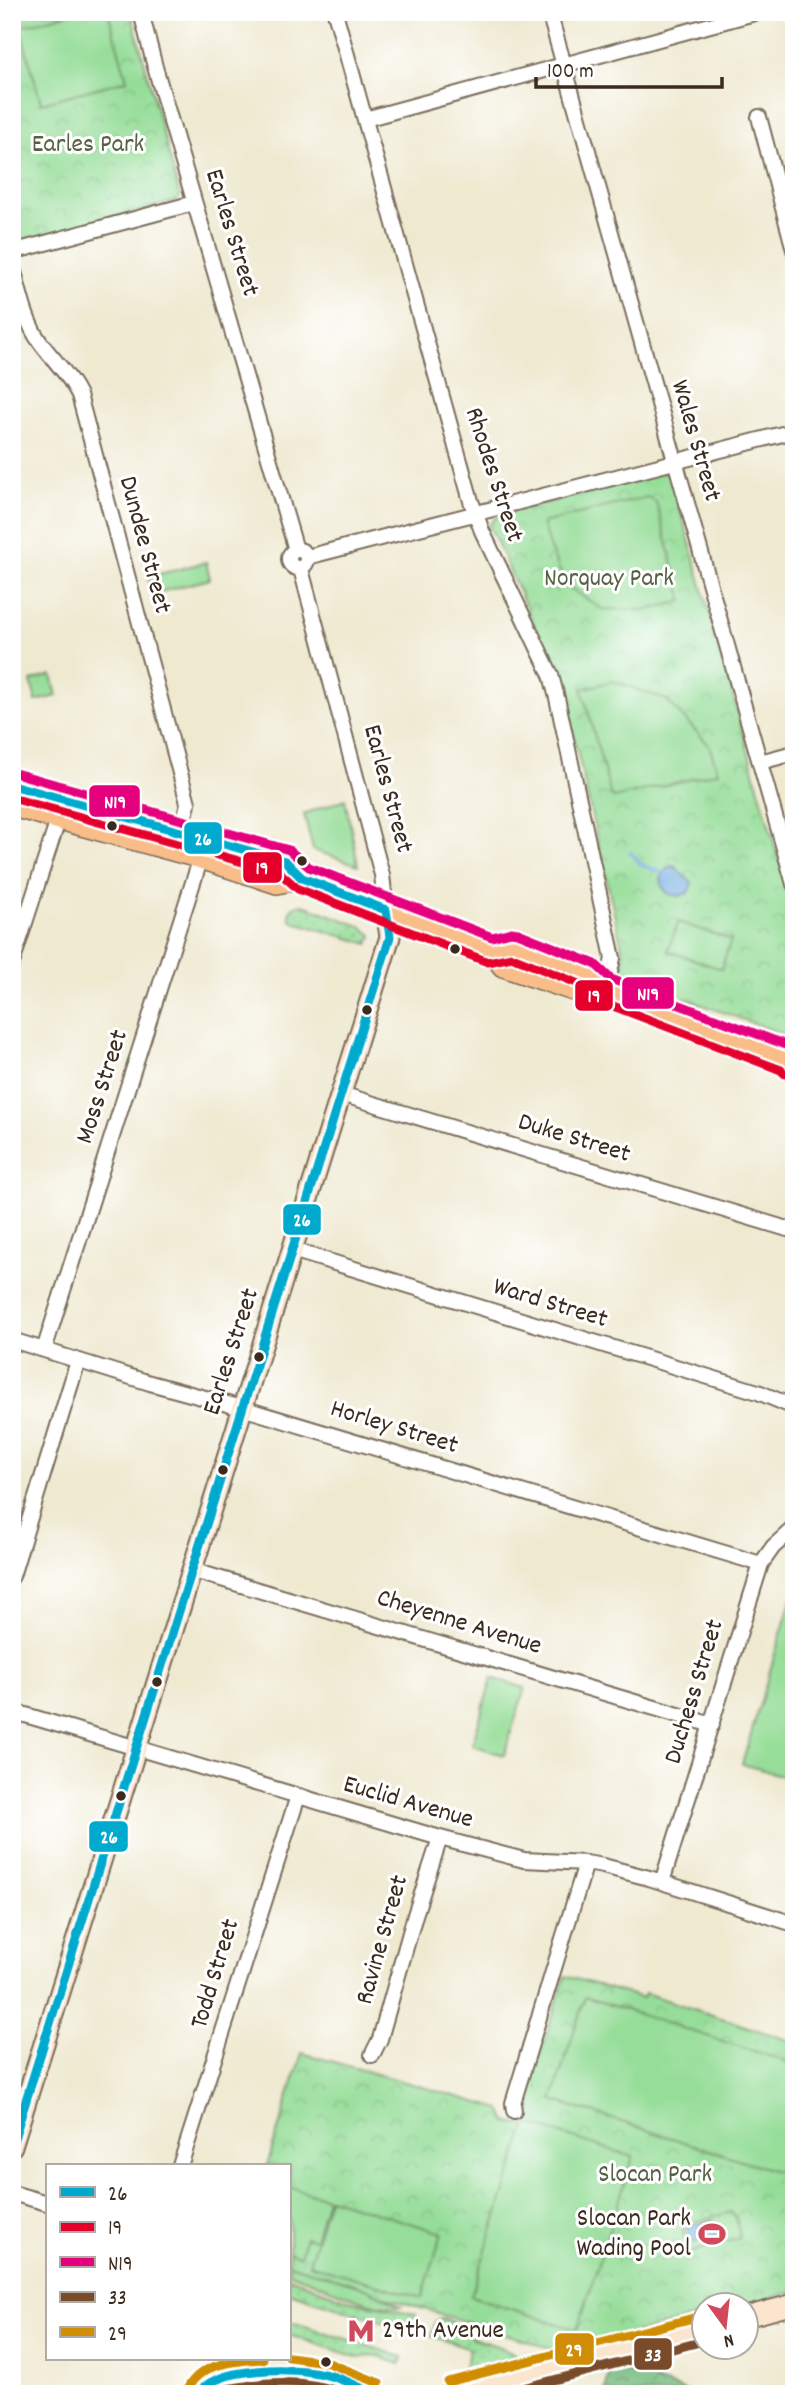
<svg xmlns="http://www.w3.org/2000/svg" width="806" height="2406" viewBox="0 0 806 2406" font-family="Dekko,sans-serif">
  <style>
    .grass { fill: url(#grass-dots); stroke: #68845b; stroke-width: 2 }
    .forest { fill: url(#forest-crowns); stroke: #5a734f; stroke-width: 2 }
    .park { fill: url(#park-crowns); stroke: #68845b; stroke-width: 2 }
    .garden { fill: #95dd98; stroke: #68845b; stroke-width: 2 }
    .water { fill: #70aae0; stroke: #566a7f; stroke-width: 2 }
    .lines { fill: none; stroke-linecap: round; stroke-linejoin: round }
    .stream { stroke: #70aae0; stroke-width: 3.5 }
    .street-casing { stroke: #7a6d5c; stroke-width: 18 }
    .secondary-casing { stroke: #7a6d5c; stroke-width: 23 }
    .primary-casing { stroke: #7a6d5c; stroke-width: 24 }
    .street { stroke: #fff; stroke-width: 14 }
    .secondary { stroke: #fce5cf; stroke-width: 19 }
    .primary { stroke: #f8bd88; stroke-width: 21 }
    .bus-1-casing { stroke: #fff; stroke-width: 14 }
    .bus-2-casing { stroke: #fff; stroke-width: 14 }
    .bus-3-casing { stroke: #fff; stroke-width: 14 }
    .bus-4-casing { stroke: #fff; stroke-width: 14 }
    .bus-5-casing { stroke: #fff; stroke-width: 14 }
    .bus-1 { stroke: #00a9ce; stroke-width: 9 }
    .bus-2 { stroke: #e4002b; stroke-width: 9 }
    .bus-3 { stroke: #e5007d; stroke-width: 9 }
    .bus-4 { stroke: #7a4b2a; stroke-width: 9 }
    .bus-5 { stroke: #d18d06; stroke-width: 9 }
    .bus-dot { fill: #3b2a1e; stroke: #fff; stroke-width: 2.5 }
    .labels { text-anchor: middle; dominant-baseline: central; stroke-width: 6; stroke-linejoin: round; paint-order: stroke }
    .park-label { font-size: 26px; fill: #566043; stroke: #fff }
    .street-label { font-size: 26px; fill: #3b2a1e; stroke: #fff }
    .poi-label { font-size: 26px; fill: #3b2a1e; stroke: #fff; text-anchor: end }
    .line-badge { stroke: #fff; stroke-width: 2.5 }
    .badge-label { font-size: 19px; text-anchor: middle; font-weight: bold; fill: #fff }
  </style>
  <defs>
    <pattern id="grass-dots" width="8" height="8" patternUnits="userSpaceOnUse" patternTransform="scale(1.75)"><rect width="8" height="8" fill="#95dd98"/><path d="M2 2h.1M6 6h.1" fill="none" stroke="#81be83" stroke-width="1.8" stroke-linecap="round"/></pattern>
    <pattern id="forest-crowns" width="20" height="18" patternUnits="userSpaceOnUse" patternTransform="scale(1.75)"><rect width="20" height="18" fill="#78bc80"/><path d="M2 6a3 3 0 1 1 6 0M12 15a3 3 0 1 1 6 0" fill="none" stroke="#649968"/></pattern>
    <pattern id="park-crowns" width="20" height="18" patternUnits="userSpaceOnUse" patternTransform="scale(1.75)"><rect width="20" height="18" fill="#95dd98"/><path d="M2 6a3 3 0 1 1 6 0M12 15a3 3 0 1 1 6 0" fill="none" stroke="#81be83"/></pattern>
  </defs>
  <rect width="100%" height="100%" fill="#fff"/>
  <filter id="ink" filterUnits="userSpaceOnUse"><feTurbulence type="fractalNoise" baseFrequency=".0143" numOctaves="2"/><feDisplacementMap in="SourceGraphic" scale="14" xChannelSelector="R" yChannelSelector="G"/><feConvolveMatrix kernelMatrix="1 2 1 2 8 2 1 2 1" color-interpolation-filters="sRGB"/></filter>
  <filter id="wash" filterUnits="userSpaceOnUse"><feTurbulence type="fractalNoise" baseFrequency=".00686" numOctaves="4" result="noise"/><feDisplacementMap in="SourceGraphic" scale="28" xChannelSelector="R" yChannelSelector="G"/><feGaussianBlur stdDeviation="1.57" result="paint"/><feColorMatrix in="noise" values="0 0 0 0 0 0 0 0 0 0 0 0 0 0 0 0 0 1.4 0 .05"/><feComposite in="paint" operator="in"/></filter>
  <g filter="url(#wash)">
    <rect width="100%" height="100%" fill="#efe9d0"/>
    <path class="grass" d="M301 904 360 926 372 935 369 944 294 922 290 918V911L293 907Z
      M289 2277 347 2300 416 2314 412 2327 405 2325 404 2329 289 2292Z
      M442 2318C456 2321 460 2330 471 2337 487 2345 506 2345 519 2358L463 2373 470 2349 431 2336 436 2321Z
      M289 2321 403 2357 400 2364 374 2355 359 2358 289 2335Z
      M306 2377 355 2394H341L321 2384 275 2393 274 2379Z
      M268 2381 270 2394H217L227 2389Z"/>
    <path class="forest" d="M624 2370 694 2394H618L605 2390 610 2371Z"/>
    <path class="park" d="M12 12H131L180 197 175 201 12 247Z
      M664 472C673 475 679 487 677 497L794 914V1038L634 980C618 973 623 967 623 952L563 689 489 525 497 516Z
      M52 675 57 696 36 701 31 681Z
      M565 1976 643 1998 645 1993 794 2042V2292L745 2304H704V2315L563 2352 289 2267V2166H267L302 2053 501 2109 507 2122 521 2125 531 2114 529 2089Z"/>
    <path class="garden" d="M73 12H108L127 80 41 103 20 27Z
      M647 497 656 502 683 601 646 610 602 609 567 586 550 549 542 523Z
      M206 562 210 579 152 594 148 577Z
      M613 681 667 700 709 745 718 772 614 798 611 796 582 689Z
      M345 799 358 865 313 850 304 814Z
      M678 922 731 940 721 969 668 951Z
      M793 1594H794V1779L742 1764Z
      M492 1678 525 1688 504 1755 472 1745Z
      M585 1997 794 2064V2125L779 2172 552 2100Z
      M527 2123 633 2157 577 2330 471 2296Z
      M289 2187 327 2198 315 2240 305 2237 300 2256 289 2252Z
      M329 2198 442 2233 422 2298 309 2264Z
      M731 2212 736 2217 740 2238 689 2253 683 2232 685 2224Z
      M289 2264 364 2287 401 2306C370 2310 319 2282 289 2273Z"/>
    <path class="water" d="M674 866 692 883 688 893 679 896 668 894 662 886 661 876 668 867Z
      M712 2220 714 2222 717 2236 693 2243 690 2242 687 2228Z"/>
    <g class="lines">
      <path class="stream" d="M630 852 642 865 660 872"/>
    </g>
  </g>
  <g filter="url(#ink)">
    <g class="lines">
      <g class="street-casing">
        <path id="street" d="M141 12 155 67 296 550
          M335 12 471 501 482 531 551 675 557 698 613 958 606 991
          M549 12 794 884
          M759 117 794 250
          M365 119 758 12
          M12 252 194 203
          M12 265C20 291 24 320 40 342 53 360 69 374 79 395L188 803 180 841
          M289 559a9 9 0 1 1 18 0a9 9 0 1 1-18 0Z
          M307 557 794 431
          M301 569 382 875 386 910
          M760 762 794 753
          M12 963 61 811
          M341 1094 794 1231
          M292 1250 758 1392 794 1407
          M12 1340 150 1383 242 1408 761 1564
          M44 1350 203 851
          M191 1570 712 1725
          M12 1576 78 1361
          M12 1711 440 1838 524 1860 586 1863 603 1866 649 1878 794 1924
          M662 1882 761 1564 773 1547 794 1528
          M372 2055 380 2039 415 1915 440 1838
          M514 2111 513 2103 586 1863
          M180 2166 298 1796
          M12 2193 47 2203"/>
      </g>
      <g class="secondary-casing">
        <path id="secondary" d="M12 2146 388 943 390 937 386 910
          M746 2317 794 2304
          M451 2394 704 2328"/>
      </g>
      <g class="primary-casing">
        <path id="primary" d="M12 785 285 861 302 878 491 950 513 944 589 975 604 990 788 1059 794 1065
          M12 806 201 858 277 883 302 878
          M491 950 503 966 582 993 604 990"/>
      </g>
      <use href="#street" class="street"/>
      <use href="#secondary" class="secondary"/>
      <use href="#primary" class="primary"/>
      <g class="bus-1-casing">
        <path id="bus-1" d="M12 785 285 861 302 878 386 910
          M12 2145 390 937 386 910
          M199 2394C213 2366 296 2367 323 2374 341 2378 357 2386 373 2394"/>
      </g>
      <g class="bus-2-casing">
        <path id="bus-2" d="M12 798 279 872 298 889 488 962 512 957 582 985 600 1001 781 1070 785 1074"/>
      </g>
      <g class="bus-3-casing">
        <path id="bus-3" d="M15 773 289 850 309 867 492 937 511 932 518 933 595 964 611 979 794 1048"/>
      </g>
      <g class="bus-4-casing">
        <path id="bus-4" d="M214 2394C223 2388 235 2388 246 2386 280 2380 312 2381 344 2394
          M500 2394 704 2341"/>
      </g>
      <g class="bus-5-casing">
        <path id="bus-5" d="M289 2357 326 2362 379 2383
          M448 2382 701 2316
          M188 2388C201 2362 237 2361 263 2359"/>
      </g>
      <use href="#bus-1" class="bus-1"/>
      <use href="#bus-2" class="bus-2"/>
      <use href="#bus-3" class="bus-3"/>
      <use href="#bus-4" class="bus-4"/>
      <use href="#bus-5" class="bus-5"/>
    </g>
  </g>
  <defs>
    <g id="stadium-bare" transform="scale(2.1)"><path d="M0-5a6.5 5 0 1 0 0 10a6.5 5 0 1 0 0-10ZM-3.5-1.8h7v3.6h-7Z" fill="#d1495b" stroke="#fff" stroke-width="2.5" paint-order="stroke"/></g>
    <g id="metro-bare" transform="scale(2.1)"><path d="M-5.5 5V-5H-3L0 0L3-5H5.5V5H3V-.5L0 4L-3-.5V5Z" fill="#d1495b" stroke="#fff" stroke-width="2.5" paint-order="stroke"/></g>
  </defs>
  <g fill-rule="evenodd">
    <use href="#stadium-bare" x="712" y="2234"/>
    <use href="#metro-bare" x="361" y="2331"/>
  </g>
  <g class="bus-dot">
    <circle cx="112" cy="826" r="6"/>
    <circle cx="302" cy="861" r="6"/>
    <circle cx="455" cy="949" r="6"/>
    <circle cx="367" cy="1010" r="6"/>
    <circle cx="259" cy="1357" r="6"/>
    <circle cx="223" cy="1470" r="6"/>
    <circle cx="157" cy="1682" r="6"/>
    <circle cx="121" cy="1796" r="6"/>
    <circle cx="326" cy="2362" r="6"/>
  </g>
  <g class="labels">
    <g class="park-label">
      <text x="88" y="145">Earles Park</text>
      <text x="609" y="579">Norquay Park</text>
      <text x="655" y="2175">Slocan Park</text>
    </g>
    <g class="street-label">
      <text transform="translate(231 233) rotate(73)">Earles Street</text>
      <text transform="translate(695 441) rotate(74)">Wales Street</text>
      <text transform="translate(493 475) rotate(72)">Rhodes Street</text>
      <text transform="translate(144 545) rotate(75)">Dundee Street</text>
      <text transform="translate(387 789) rotate(75)">Earles Street</text>
      <text transform="translate(103 1087) rotate(-72)">Moss Street</text>
      <text transform="translate(574 1139) rotate(17)">Duke Street</text>
      <text transform="translate(550 1304) rotate(17)">Ward Street</text>
      <text transform="translate(232 1352) rotate(-72)">Earles Street</text>
      <text transform="translate(394 1428) rotate(17)">Horley Street</text>
      <text transform="translate(459 1623) rotate(17)">Cheyenne Avenue</text>
      <text transform="translate(695 1692) rotate(-73)">Duchess Street</text>
      <text transform="translate(408 1803) rotate(16)">Euclid Avenue</text>
      <text transform="translate(383 1940) rotate(-74)">Ravine Street</text>
      <text transform="translate(216 1974) rotate(-73)">Todd Street</text>
    </g>
    <g class="poi-label">
      <text x="691" y="2219">Slocan Park<tspan x="691" dy="30">Wading Pool</tspan></text>
      <text x="382" y="2331" text-anchor="start">29th Avenue</text>
    </g>
  </g>
  <g class="line-badge">
    <rect x="88" y="784" width="53" height="34" rx="7" fill="#e5007d"/>
    <rect x="183" y="821" width="40" height="34" rx="7" fill="#00a9ce"/>
    <rect x="242" y="851" width="41" height="33" rx="7" fill="#e4002b"/>
    <rect x="621" y="976" width="54" height="34" rx="7" fill="#e5007d"/>
    <rect x="574" y="979" width="40" height="33" rx="7" fill="#e4002b"/>
    <rect x="282" y="1203" width="40" height="33" rx="7" fill="#00a9ce"/>
    <rect x="88" y="1820" width="41" height="33" rx="7" fill="#00a9ce"/>
    <rect x="554" y="2332" width="41" height="34" rx="7" fill="#d18d06"/>
    <rect x="633" y="2337" width="40" height="34" rx="7" fill="#7a4b2a"/>
  </g>
  <g class="badge-label">
    <text x="115" y="808">N19</text>
    <text x="203" y="845">26</text>
    <text x="262" y="874">19</text>
    <text x="648" y="1000">N19</text>
    <text x="594" y="1002">19</text>
    <text x="302" y="1226">26</text>
    <text x="109" y="1843">26</text>
    <text x="574" y="2356">29</text>
    <text x="653" y="2361">33</text>
  </g>
  <rect width="806" height="2406" fill="none" stroke="#fff" stroke-width="42"/>
  <rect x="46" y="2164" width="245" height="196" fill="#ffffff" stroke="#b1aaa5" stroke-width="2"/>
  <rect x="60" y="2187" width="35" height="10" fill="#00a9ce" stroke="#b1aaa5" stroke-width="2"/>
  <text x="108" y="2200" font-size="21" fill="#3b2a1e">26</text>
  <rect x="60" y="2222" width="35" height="10" fill="#e4002b" stroke="#b1aaa5" stroke-width="2"/>
  <text x="108" y="2234" font-size="21" fill="#3b2a1e">19</text>
  <rect x="60" y="2257" width="35" height="10" fill="#e5007d" stroke="#b1aaa5" stroke-width="2"/>
  <text x="108" y="2270" font-size="21" fill="#3b2a1e">N19</text>
  <rect x="60" y="2292" width="35" height="10" fill="#7a4b2a" stroke="#b1aaa5" stroke-width="2"/>
  <text x="108" y="2304" font-size="21" fill="#3b2a1e">33</text>
  <rect x="60" y="2327" width="35" height="10" fill="#d18d06" stroke="#b1aaa5" stroke-width="2"/>
  <text x="108" y="2340" font-size="21" fill="#3b2a1e">29</text>
  <g transform="translate(725 2326) rotate(165)"><circle r="33" fill="#ffffff" stroke="#b1aaa5" stroke-width="2"/>
  <path d="M0-5L12 26L0 18L-12 26Z" fill="#d1495b"/>
  <text y="-10" font-size="19" font-weight="bold" text-anchor="middle" fill="#3b2a1e">N</text>
  </g>
  <path d="M536 77v10h186v-10" fill="none" stroke="#3b2a1e" stroke-width="3.5"/>
  <text x="547" y="77" font-size="21" fill="#3b2a1e" stroke="#ffffff" stroke-width="5" paint-order="stroke">100 m</text>
</svg>
